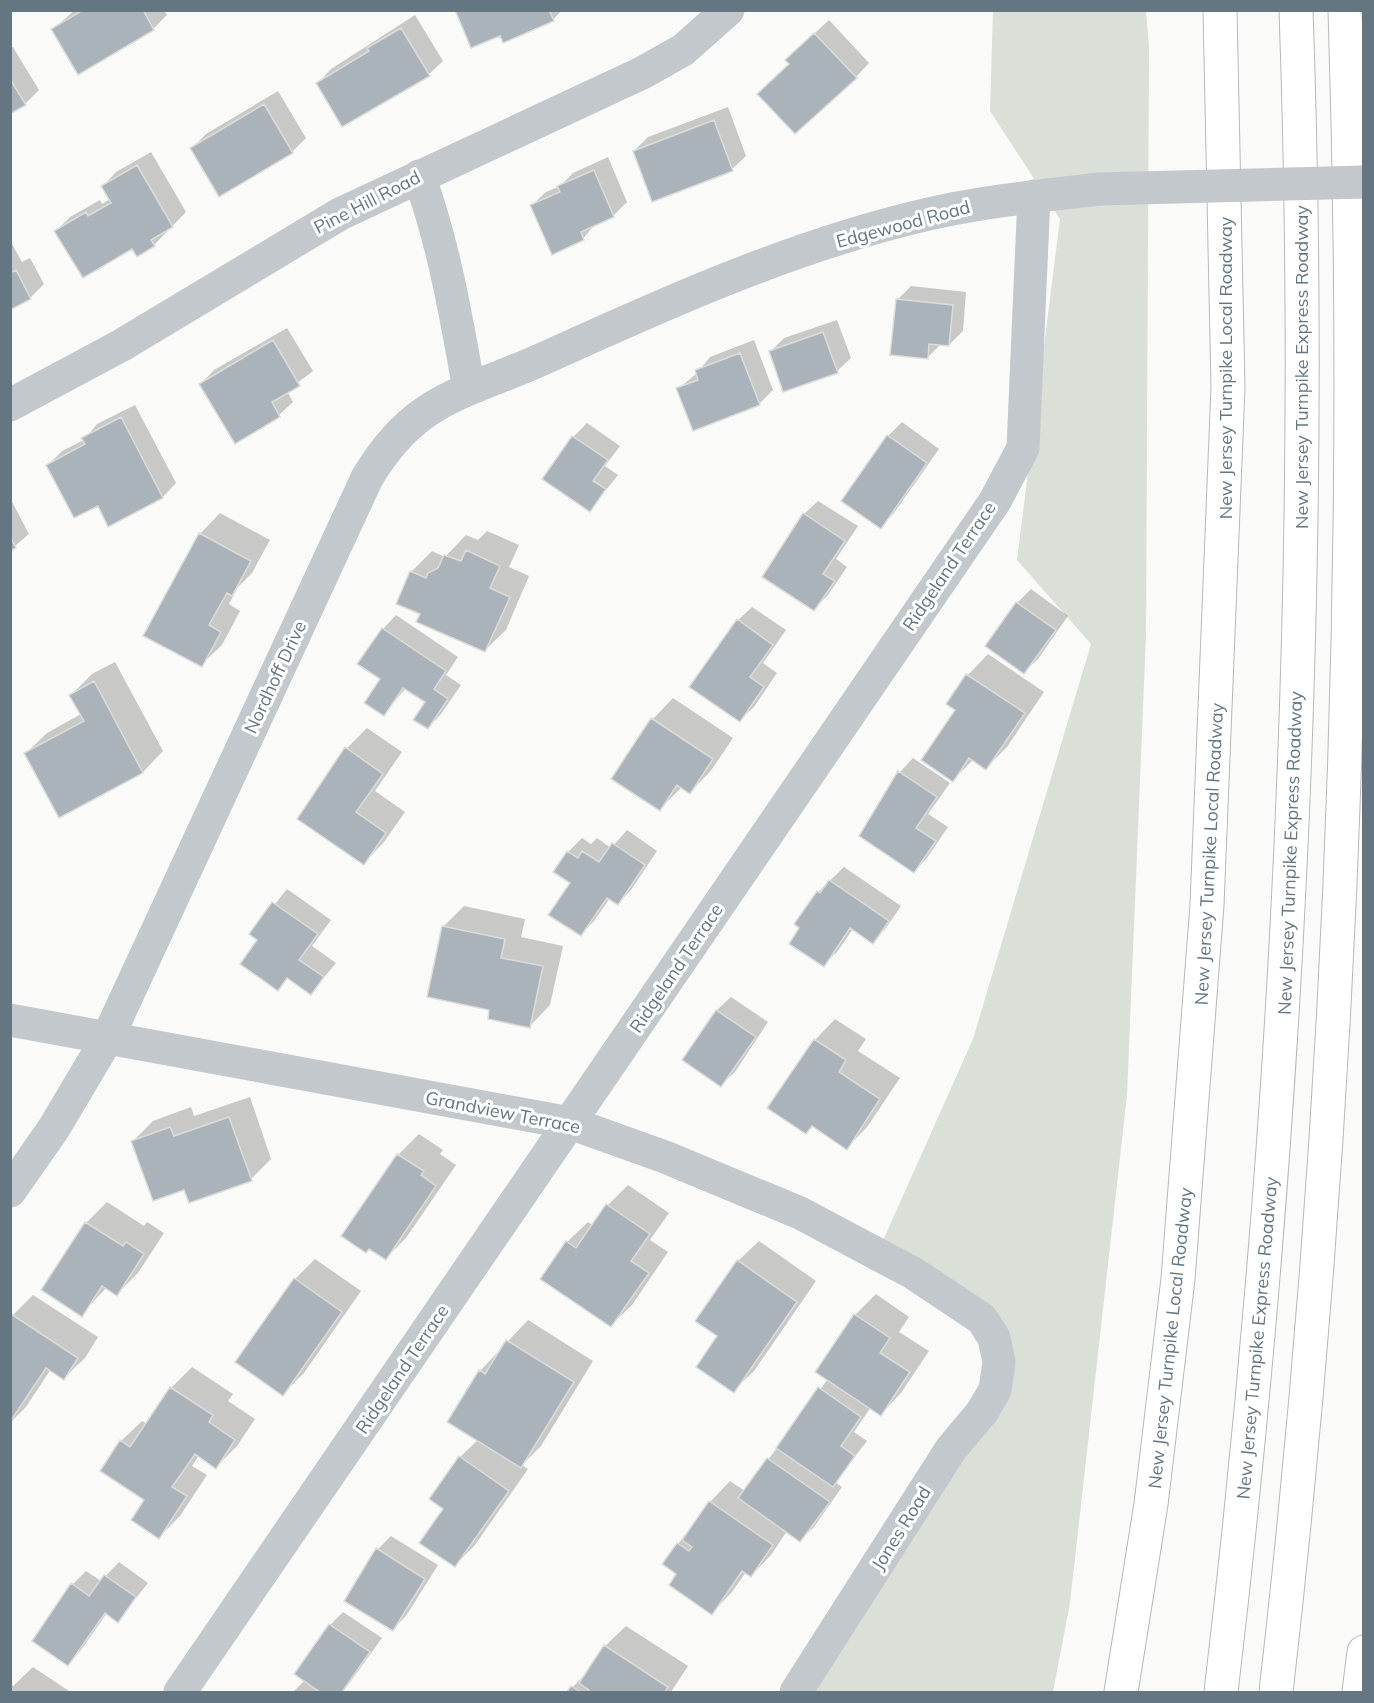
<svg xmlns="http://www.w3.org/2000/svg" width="1374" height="1703" viewBox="0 0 1374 1703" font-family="Mulish,sans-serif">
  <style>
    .green { fill: #dadfd7 }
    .shadow { fill: #0003 }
    .building { fill: #aab3b9; stroke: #dcdcda; stroke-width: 1.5 }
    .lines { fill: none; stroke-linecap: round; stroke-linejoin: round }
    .highway-casing { stroke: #b4b9bd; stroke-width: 35 }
    .minor { stroke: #c3c8cc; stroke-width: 33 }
    .highway { stroke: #fff; stroke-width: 33 }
    .minor-bridge { stroke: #c3c8cc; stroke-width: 33 }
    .labels { text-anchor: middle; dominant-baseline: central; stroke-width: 6; stroke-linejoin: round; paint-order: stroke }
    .street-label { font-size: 18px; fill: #657683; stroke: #fff }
  </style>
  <rect width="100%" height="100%" fill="#fafaf8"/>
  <path class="green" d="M993 11H1146L1149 47 1146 635 1127 1095 1070 1603 1053 1692H796L982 1412 994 1338 877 1254 973 1039 1091 644 1017 560 1060 219 990 111Z"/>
  <path class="shadow" d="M75 10H164L167 15 153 29 78 72 53 29Z
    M457 10H562L553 20 501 34Z
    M415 15 443 61 429 74 318 83 331 69Z
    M829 20 869 63 856 77 791 64 801 46Z
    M13 47 39 90 25 104 10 112V48Z
    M278 91 306 138 292 152 192 148 206 134Z
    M728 107 746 156 732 169 653 200 634 151 648 137Z
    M151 152 186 212 154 245 133 247 56 231 70 217 100 200 102 204 110 199 103 186 116 172Z
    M608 157 627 202 613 216 596 223 583 239 532 205 546 192 560 186 573 173Z
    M12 244 22 262 30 258 44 284 31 297 10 308Z
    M911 286 966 292 963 331 949 345 941 344 928 357 897 300Z
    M837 320 851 358 837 371 771 351 784 338Z
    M287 328 313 371 287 391 293 402 279 415 235 442 201 384 214 370Z
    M754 340 773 390 759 404 678 389 697 373 710 357Z
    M135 405 176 483 163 497 109 525 98 504 48 465 62 451 84 440 97 424Z
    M902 422 939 449 894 513 880 527 888 436Z
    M587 423 620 446 605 466 618 475 590 510 544 479 573 437Z
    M10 498 29 534 10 550Z
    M818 501 858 526 836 559 847 567 828 595 814 609 804 514Z
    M220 513 270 540 252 573 238 587 229 604 240 611 222 645 201 665 200 534Z
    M487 531 519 545 509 567 529 576 506 630 485 650 422 613 398 603 412 571 432 551 445 557 466 535 478 540Z
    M1031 589 1068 616 1038 659 1024 672 1017 603Z
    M752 607 786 630 763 663 777 673 754 707 740 720 738 620Z
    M396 615 458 657 446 675 461 685 441 714 428 728 427 702 406 688 384 714 383 629Z
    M988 654 1044 692 1007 747 986 768 974 759 953 780 957 710 948 704 968 675Z
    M115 662 163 751 143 772 60 816 26 753 47 733 81 714 71 695 92 674Z
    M673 698 733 738 710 772 690 792 682 787 660 809 613 778 653 719Z
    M367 728 402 752 375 791 405 812 384 842 364 863 347 748Z
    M913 758 950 783 928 814 948 827 927 858 914 871 861 835 900 772Z
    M627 830 657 851 631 890 618 903 610 898 594 921 581 934 568 852 582 838 591 844 597 838 611 848Z
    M844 867 901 906 886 928 873 942 853 929 837 952 823 965 802 927 818 892Z
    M287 889 331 920 312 946 336 963 311 993 289 977 278 989 259 940 251 934Z
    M464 906 525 919 521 937 563 946 550 1005 530 1026 491 1009 443 927Z
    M731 997 768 1022 735 1072 721 1085 684 1060 717 1010Z
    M835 1019 866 1039 858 1051 900 1078 867 1127 847 1148 813 1125 806 1132 769 1107 815 1040Z
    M250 1097 271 1159 251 1179 185 1188 133 1141 153 1121 191 1107 194 1116Z
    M419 1134 443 1150 440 1154 456 1165 406 1238 386 1258 343 1235 398 1155Z
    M628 1185 669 1213 650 1240 668 1252 632 1305 611 1325 567 1242 588 1222 594 1226 608 1205Z
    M107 1202 144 1226 147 1222 164 1233 138 1273 117 1294 107 1287 81 1315 86 1223Z
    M759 1241 816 1281 754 1371 733 1391 719 1336 738 1261Z
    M315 1259 361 1291 304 1373 283 1394 295 1279Z
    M876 1294 909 1317 899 1332 929 1351 901 1393 881 1414 871 1407 854 1432 867 1441 835 1482 842 1487 814 1527 800 1540 787 1531 771 1555 751 1576 746 1572 732 1592 712 1613 678 1574V1544L710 1502 730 1481 745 1491 828 1379 817 1372 855 1315Z
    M33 1295 98 1337 85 1358 64 1378 51 1369 26 1407 10 1423V1318Z
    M528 1320 593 1361 541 1446 522 1465 528 1469 475 1545 455 1565 445 1509 460 1457 478 1440 480 1371Z
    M192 1367 233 1394 228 1401 255 1419 237 1446 216 1467 199 1455 192 1466 207 1475 180 1516 159 1537 121 1441 142 1421 147 1424 171 1388Z
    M391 1536 438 1565 406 1616 393 1629 378 1549Z
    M119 1562 148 1583 118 1621 107 1613 81 1650 68 1664 73 1584 86 1571 101 1581Z
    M343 1612 382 1638 343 1692H293L305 1680 330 1625Z
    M626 1626 688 1666 671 1692H568L589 1670 605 1646Z
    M33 1667 69 1691 68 1692H10V1685L13 1686Z"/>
  <path class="building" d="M83 10H143L154 30 78 75 51 29Z
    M455 10H549L554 21 503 43 500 36 471 48Z
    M401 28 430 76 342 127 316 83 369 51 367 48Z
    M814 33 857 78 795 134 757 94 789 64 785 60Z
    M10 79 26 105 10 114Z
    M264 104 293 153 219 197 190 148Z
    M714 120 733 171 652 202 633 151Z
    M137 165 173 227 151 240 155 246 137 257 132 249 83 278 54 231 86 212 88 216 111 203 101 186Z
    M594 170 614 217 581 232 584 240 552 255 530 205 560 192 557 186Z
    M16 270 31 299 10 310V273Z
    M896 299 953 305 949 346 929 344 928 359 890 355Z
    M823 332 838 373 783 392 769 351Z
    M273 340 300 386 272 402 280 417 235 444 199 384Z
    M740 353 760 405 693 431 676 388 698 380 695 370Z
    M121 417 163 498 108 527 98 506 74 518 46 465 85 444 81 438Z
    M887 435 927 463 881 529 841 501Z
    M572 436 608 460 593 481 606 489 590 512 542 479Z
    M803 513 845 541 823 574 835 581 814 611 762 577Z
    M199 533 251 561 232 596 227 593 209 625 221 632 202 667 143 636Z
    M10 537 16 548 10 551Z
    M466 550 500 566 490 588 510 597 485 652 416 622 420 614 396 604 410 571 426 578 428 573 438 568 444 555 461 561Z
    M1016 602 1056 630 1024 674 985 646Z
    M737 619 773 645 750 677 764 687 740 722 689 687Z
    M382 628 446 671 434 689 448 699 428 729 413 720 425 702 403 688 384 716 364 703 380 679 357 664Z
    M966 674 1025 713 986 770 969 758 953 782 921 760 955 710 946 704Z
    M94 681 143 773 59 818 24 753 84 721 69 695Z
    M651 718 713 759 690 794 677 785 660 811 611 779Z
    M345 747 383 774 356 812 386 833 364 865 297 819Z
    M898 771 937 797 916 828 936 841 914 873 859 836Z
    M612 843 645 865 618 905 607 898 581 936 548 915 570 883 553 872 567 851 578 858 582 851 599 862Z
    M829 880 889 921 873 944 850 928 824 967 789 944 799 928 794 924 817 891 820 893Z
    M272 902 318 934 299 960 324 977 311 995 287 978 278 991 240 964 257 940 249 934Z
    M442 926 505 939 501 958 543 966 530 1028 488 1019 489 1010 427 997Z
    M716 1010 756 1037 721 1087 682 1060Z
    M814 1039 846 1060 839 1072 880 1099 847 1150 812 1126 806 1134 767 1108Z
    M229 1117 252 1181 189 1203 184 1190 153 1201 131 1141 170 1127 174 1136Z
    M397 1154 424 1171 421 1175 436 1186 386 1260 369 1249 366 1253 341 1236Z
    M606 1204 650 1234 631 1261 649 1273 611 1327 540 1279 566 1241 576 1248Z
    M85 1222 123 1246 126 1242 144 1254 117 1296 102 1286 82 1317 41 1290Z
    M737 1260 797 1302 734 1393 696 1367 717 1336 695 1321Z
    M294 1278 342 1312 283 1396 235 1362Z
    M11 1314 78 1358 64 1380 46 1368 10 1422Z
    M854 1314 890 1338 880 1353 910 1372 881 1416 815 1372Z
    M506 1340 574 1382 521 1468 447 1422 479 1370 485 1374Z
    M170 1387 213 1415 209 1422 235 1440 216 1469 195 1454 172 1487 187 1496 159 1539 131 1520 144 1500 100 1471 120 1440 130 1447Z
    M818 1387 861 1417 841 1446 855 1456 833 1487 776 1448Z
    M459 1456 509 1491 455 1567 419 1543 443 1509 429 1499Z
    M767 1458 830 1502 800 1542 738 1498Z
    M709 1501 773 1545 751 1577 742 1571 712 1615 669 1585 676 1574 662 1564 677 1543 689 1551 692 1547 682 1540Z
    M376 1548 425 1579 393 1631 344 1601Z
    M104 1575 136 1597 118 1623 105 1613 68 1666 32 1641 71 1583 89 1596Z
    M329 1624 370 1652 342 1692H320L294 1674Z
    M604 1645 668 1687 665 1692H587L589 1690 579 1683Z
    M571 1686 580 1692H567Z"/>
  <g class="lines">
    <g class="highway-casing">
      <path id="highway" d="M1121 1692 1151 1504 1178 1279 1207 905 1228 387 1220 10
        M1221 1692C1287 1134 1316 573 1296 10
        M1276 1692C1340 1135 1363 571 1345 10
        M1359 1692 1364 1652"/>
    </g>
    <path class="minor" d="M419 176C444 245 456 316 469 389
      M10 405 122 345 340 214 642 73 683 50 728 10
      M10 1020 570 1123 665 1157 800 1213 913 1273 982 1319 994 1338 999 1362 995 1390 982 1412 951 1449 796 1692
      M10 1191 54 1128 108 1037 367 478C416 395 466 394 547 357 666 303 788 248 916 217 977 202 1038 196 1100 189
      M180 1692 995 501 1023 448 1034 196"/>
    <use href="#highway" class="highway"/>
    <path class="minor-bridge" d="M1100 189 1364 182"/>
  </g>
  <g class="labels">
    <g class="street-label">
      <text transform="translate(367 202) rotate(-27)">Pine Hill Road</text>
      <text transform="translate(903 224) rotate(-15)">Edgewood Road</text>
      <text transform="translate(1301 367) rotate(-90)">New Jersey Turnpike Express Roadway</text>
      <text transform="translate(1225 368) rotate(-90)">New Jersey Turnpike Local Roadway</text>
      <text transform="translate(949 566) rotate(-56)">Ridgeland Terrace</text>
      <text transform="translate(275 677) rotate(-65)">Nordhoff Drive</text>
      <text transform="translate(1290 853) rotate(-88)">New Jersey Turnpike Express Roadway</text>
      <text transform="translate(1209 854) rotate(-87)">New Jersey Turnpike Local Roadway</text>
      <text transform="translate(676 968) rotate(-56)">Ridgeland Terrace</text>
      <text transform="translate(503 1112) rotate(11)">Grandview Terrace</text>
      <text transform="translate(1170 1338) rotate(-84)">New Jersey Turnpike Local Roadway</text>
      <text transform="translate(1257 1338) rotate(-85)">New Jersey Turnpike Express Roadway</text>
      <text transform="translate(402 1369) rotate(-56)">Ridgeland Terrace</text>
      <text transform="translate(901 1528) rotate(-58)">Jones Road</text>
    </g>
  </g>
  <rect width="1374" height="1703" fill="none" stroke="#657683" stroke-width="24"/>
</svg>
